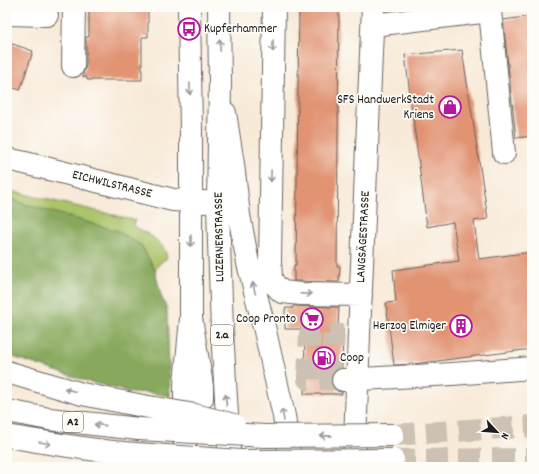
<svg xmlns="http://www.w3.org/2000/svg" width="539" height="474" viewBox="0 0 539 474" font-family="Dekko,sans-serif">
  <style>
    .green { fill: #abc369; stroke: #647042 }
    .forest { fill: #88a95d; stroke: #52623c }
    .building { fill: #e19372 }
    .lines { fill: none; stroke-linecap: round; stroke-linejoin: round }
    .minor-tunnel { stroke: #ccc1b2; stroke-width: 22; stroke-dasharray: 22 11; stroke-linecap: butt }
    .highway-tunnel { stroke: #ccc1b2; stroke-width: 22; stroke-dasharray: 22 11; stroke-linecap: butt }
    .minor-casing { stroke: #69645e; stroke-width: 24 }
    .major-casing { stroke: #69645e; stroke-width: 24 }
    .highway-casing { stroke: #69645e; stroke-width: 24 }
    .minor { stroke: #fff; stroke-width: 22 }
    .major { stroke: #fff; stroke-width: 22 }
    .highway { stroke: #fff; stroke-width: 22 }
    .highway-bridge-casing { stroke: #69645e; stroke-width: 24; stroke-linecap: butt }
    .highway-bridge { stroke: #fff; stroke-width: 22 }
    .oneway { stroke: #999 }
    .labels { text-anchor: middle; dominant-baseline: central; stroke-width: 3.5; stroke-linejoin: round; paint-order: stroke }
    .shield { fill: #fdfcf7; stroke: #605f5e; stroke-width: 1 }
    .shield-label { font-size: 12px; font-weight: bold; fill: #1c1c1c }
    .poi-label { font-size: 13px; fill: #1c1c1c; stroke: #fdfcf7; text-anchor: end }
    .street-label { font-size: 13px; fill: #1c1c1c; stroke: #fdfcf7 }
  </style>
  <rect width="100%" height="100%" fill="#fdfcf7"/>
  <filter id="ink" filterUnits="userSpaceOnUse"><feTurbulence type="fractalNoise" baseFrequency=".025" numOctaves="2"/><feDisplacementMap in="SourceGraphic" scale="8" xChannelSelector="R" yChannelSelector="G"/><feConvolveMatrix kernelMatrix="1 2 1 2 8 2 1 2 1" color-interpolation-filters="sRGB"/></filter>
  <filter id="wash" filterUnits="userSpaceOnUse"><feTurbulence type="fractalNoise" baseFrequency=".012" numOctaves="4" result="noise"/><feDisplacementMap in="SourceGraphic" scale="16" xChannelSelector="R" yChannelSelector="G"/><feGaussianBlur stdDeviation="0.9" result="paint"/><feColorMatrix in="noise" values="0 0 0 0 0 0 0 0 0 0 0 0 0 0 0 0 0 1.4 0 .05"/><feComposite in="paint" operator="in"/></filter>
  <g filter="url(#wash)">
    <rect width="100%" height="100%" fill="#f8ead8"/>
    <path class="green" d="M7 190 135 220 134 226C147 234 165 241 167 258L160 263 155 270 141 245 11 199H7Z"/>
    <path class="forest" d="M7 199 118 231 141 245 155 270 161 296 167 309 170 396 144 392 133 393 87 381 7 355Z"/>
    <g id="blocks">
      <path class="building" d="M89 7H148V37H142V80H87V77H83V73L86 66V37H89Z
        M299 7H339L337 266H340L339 282 294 281V265H296Z
        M532 16V136L516 138 503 20Z
        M7 42 33 51 20 90 7 86Z
        M462 50 488 219 474 221 479 259 532 252V349L413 364 394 365 386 303 396 302 393 270 459 261 453 222 427 227 405 55Z
        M293 306 339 307 338 329H343L342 368 336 370 332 375 331 380 333 387 337 391 342 392V394H304L305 329H285V308H293Z"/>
    </g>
  </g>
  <g filter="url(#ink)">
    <use href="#blocks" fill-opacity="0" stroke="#69645e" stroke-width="1"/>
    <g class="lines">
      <path class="minor-tunnel" d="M330 380 334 335
        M342 380 308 379 310 334 343 335"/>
      <path class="highway-tunnel" d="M393 435 532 426
        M393 460 532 459"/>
      <g class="minor-casing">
        <path id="minor" d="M274 7 270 261 271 278 274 284 282 292 301 294 361 295
          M7 14 47 15
          M373 25 490 11 504 153
          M73 66 74 7
          M225 113 233 164 239 215 248 263 265 331 284 416 291 467
          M343 380 452 374 532 368
          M354 467 359 335 373 7"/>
      </g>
      <g class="major-casing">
        <path id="major" d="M219 7 220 83 218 202 219 243 222 330 230 467
          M7 159 25 163 173 200 205 202
          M185 467V384L191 318V130L189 7"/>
      </g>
      <g class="highway-casing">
        <path id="highway" d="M191 318 202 386V398
          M7 372 82 394 143 406
          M7 411 49 419 139 429
          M7 436C50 443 93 451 136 454"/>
      </g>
      <use href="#minor" class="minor"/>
      <use href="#major" class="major"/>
      <use href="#highway" class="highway"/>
      <g class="highway-bridge-casing">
        <path id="highway-bridge" d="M143 406 195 415 234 425
          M139 429 265 436 393 435
          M136 454 241 461 393 460"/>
      </g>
      <use href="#highway-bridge" class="highway-bridge"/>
    </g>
    <defs><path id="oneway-shaft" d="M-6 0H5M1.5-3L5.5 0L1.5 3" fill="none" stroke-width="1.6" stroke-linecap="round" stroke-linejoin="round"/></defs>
    <g class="oneway">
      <use href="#oneway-shaft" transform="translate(220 45) rotate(-91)"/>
      <use href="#oneway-shaft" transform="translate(273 46) rotate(91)"/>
      <use href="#oneway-shaft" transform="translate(190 89) rotate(89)"/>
      <use href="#oneway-shaft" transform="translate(271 176) rotate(91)"/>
      <use href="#oneway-shaft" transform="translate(191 241) rotate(90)"/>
      <use href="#oneway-shaft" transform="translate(254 288) rotate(-104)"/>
      <use href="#oneway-shaft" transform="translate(306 294) rotate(2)"/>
      <use href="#oneway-shaft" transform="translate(70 390) rotate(-164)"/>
      <use href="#oneway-shaft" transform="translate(226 400) rotate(-94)"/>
      <use href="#oneway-shaft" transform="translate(283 415) rotate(-100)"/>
      <use href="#oneway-shaft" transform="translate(100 425) rotate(-174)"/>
      <use href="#oneway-shaft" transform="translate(326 436) rotate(179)"/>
      <use href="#oneway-shaft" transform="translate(45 443) rotate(9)"/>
    </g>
  </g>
  <defs>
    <g id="bus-ring" transform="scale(1.15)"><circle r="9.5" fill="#fdfcf7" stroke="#b5179e" stroke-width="1.5"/><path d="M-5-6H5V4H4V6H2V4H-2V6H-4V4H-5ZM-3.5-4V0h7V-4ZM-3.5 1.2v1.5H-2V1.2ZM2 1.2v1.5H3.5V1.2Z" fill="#b5179e"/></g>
    <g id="shop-ring" transform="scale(1.15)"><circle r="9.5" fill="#fdfcf7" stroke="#b5179e" stroke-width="1.5"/><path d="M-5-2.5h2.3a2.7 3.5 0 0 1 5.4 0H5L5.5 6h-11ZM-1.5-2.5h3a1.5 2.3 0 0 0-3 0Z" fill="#b5179e"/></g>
    <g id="supermarket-ring" transform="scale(1.15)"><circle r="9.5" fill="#fdfcf7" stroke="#b5179e" stroke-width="1.5"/><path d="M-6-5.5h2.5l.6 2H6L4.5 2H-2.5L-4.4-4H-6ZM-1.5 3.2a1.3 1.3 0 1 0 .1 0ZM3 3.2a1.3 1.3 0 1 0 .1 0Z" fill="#b5179e"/></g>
    <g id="building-ring" transform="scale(1.15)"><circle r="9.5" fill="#fdfcf7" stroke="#b5179e" stroke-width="1.5"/><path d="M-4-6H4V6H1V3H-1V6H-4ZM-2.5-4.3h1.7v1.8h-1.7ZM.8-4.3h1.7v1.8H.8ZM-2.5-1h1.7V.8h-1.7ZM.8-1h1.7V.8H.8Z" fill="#b5179e"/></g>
    <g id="fuel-ring" transform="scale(1.15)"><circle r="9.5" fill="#fdfcf7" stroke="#b5179e" stroke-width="1.5"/><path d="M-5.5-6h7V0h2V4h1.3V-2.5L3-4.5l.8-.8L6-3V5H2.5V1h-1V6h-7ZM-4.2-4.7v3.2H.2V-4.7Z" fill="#b5179e"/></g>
  </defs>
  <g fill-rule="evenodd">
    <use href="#bus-ring" x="189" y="29"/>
    <use href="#shop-ring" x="450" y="107"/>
    <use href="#supermarket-ring" x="312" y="319"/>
    <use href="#building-ring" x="461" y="326"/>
    <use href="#fuel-ring" x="324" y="358"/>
  </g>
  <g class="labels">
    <g class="shield">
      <rect x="211" y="325" width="22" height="20" rx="3"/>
      <rect x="63" y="412" width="20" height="20" rx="3"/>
    </g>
    <g class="shield-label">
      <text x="222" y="335">2.a</text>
      <text x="73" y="422">A2</text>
    </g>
    <g class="poi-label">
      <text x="204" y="29" text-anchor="start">Kupferhammer</text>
      <text x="434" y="100">SFS HandwerkStadt<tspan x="434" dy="15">Kriens</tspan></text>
      <text x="296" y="319">Coop Pronto</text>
      <text x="446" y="326">Herzog Elmiger</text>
      <text x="340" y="358" text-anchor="start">Coop</text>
    </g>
    <g class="street-label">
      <text transform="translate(112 185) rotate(14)">EICHWILSTRASSE</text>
      <text transform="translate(220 237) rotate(-91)">LUZERNERSTRASSE</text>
      <text transform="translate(364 237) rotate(-87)">LANGSÄGESTRASSE</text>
    </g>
  </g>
  <rect width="539" height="474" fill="none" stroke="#fdfcf7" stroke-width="24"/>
  <g transform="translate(497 432) rotate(116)" stroke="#fdfcf7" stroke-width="3" paint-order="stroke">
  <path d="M0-3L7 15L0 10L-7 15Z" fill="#1c1c1c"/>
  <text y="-6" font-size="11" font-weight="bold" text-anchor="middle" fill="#1c1c1c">N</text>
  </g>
</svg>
